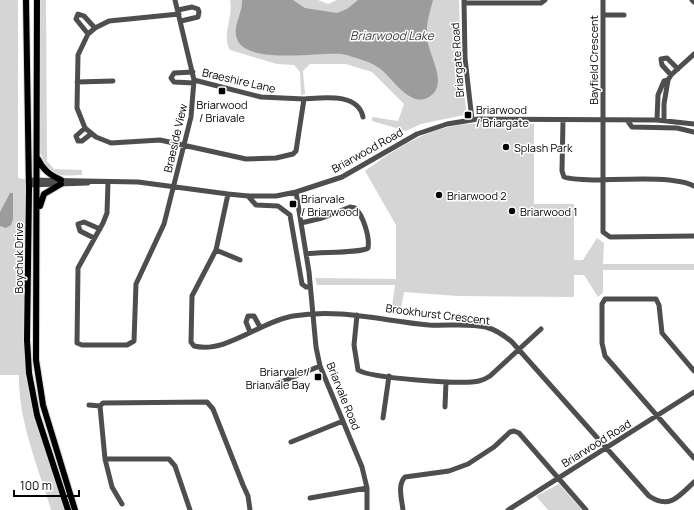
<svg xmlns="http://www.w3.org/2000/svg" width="694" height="510" viewBox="0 0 694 510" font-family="Manrope,sans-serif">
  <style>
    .green { fill: #d5d5d5 }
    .water { fill: #9c9c9c }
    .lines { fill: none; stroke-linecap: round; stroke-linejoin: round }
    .major-casing { stroke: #dbdbdb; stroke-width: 8 }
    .minor { stroke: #4e4e4e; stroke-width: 5 }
    .major { stroke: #000; stroke-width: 6 }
    .poi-dot { fill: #000; stroke: #fff; stroke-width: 1.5 }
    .labels { text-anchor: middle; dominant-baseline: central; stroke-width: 3; stroke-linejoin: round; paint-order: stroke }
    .street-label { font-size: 11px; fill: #000; stroke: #fff }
    .poi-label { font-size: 11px; fill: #000; stroke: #fff; text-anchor: start }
    .water-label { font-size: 12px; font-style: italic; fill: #3d3d3d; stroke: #fff }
  </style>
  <rect width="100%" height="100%" fill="#fff"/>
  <path class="green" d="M0 0H18V178L29 180V373L37 415 68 510H51C38 466 18 421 19 375H0Z
    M40 0H46L47 161 54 169 82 170V175C73 175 55 178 48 169 45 166 43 158 40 153Z
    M230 0H318L328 4 337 0H459L461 68 466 109 464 115 421 124 406 131 372 121V117L398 121 404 104 372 72 346 64H310L303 71 305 94 301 95 300 72 294 65 277 64 230 50C221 36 234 16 230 0Z
    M534 124V204H574V260H583L597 238 604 243 603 264H694V270H603V293L598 297 584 275H574V297L457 296 404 292 400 315 391 314 395 285H317L315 278 396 279V225L365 171C387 155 410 139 437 130 467 120 502 124 534 124Z
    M559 484 582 510H548L536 496Z"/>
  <path class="water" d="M242 0H293L305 8 337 13 347 9 358 0H433C430 12 426 23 427 36 427 53 447 79 433 94 414 112 395 82 383 71 377 66 370 62 362 60 356 58 348 55 342 54 320 52 247 65 237 39 232 26 243 13 242 0Z
    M10 193H13V219L11 225 6 228 0 226V212Z"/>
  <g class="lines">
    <g class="major-casing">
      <path id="major" d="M26 0 29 190 27 340 29 373 37 415 68 510
        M37 0 36 360 43 405 75 510
        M38 159C43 170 50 175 61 180
        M40 206 44 194 61 184"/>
    </g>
    <path class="minor" d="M464 0 465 58 472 120
      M603 0V232L610 237 694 236
      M692 0 694 2
      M464 3H541L545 0
      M178 10 192 7 198 9 199 12 198 17 181 21
      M179 14 109 21 95 28 88 34 78 55 77 108 85 128 96 137 111 143 160 140 246 159 276 158 293 154 296 151 304 99 261 97 194 80
      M603 15H624
      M88 34 76 19 78 14 84 16 95 28
      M193 72 174 73 171 78 174 82 194 83
      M671 75 662 65 661 59 667 58 678 69
      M77 82 113 81
      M304 99C322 98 358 92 363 117
      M563 120 562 171 564 177C573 180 583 179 592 180 617 180 674 175 694 186
      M627 120 632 127 677 128 694 132
      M657 120 658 95 664 81 668 80
      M664 120V104L668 80 671 75 694 54
      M85 128 76 136 78 141H82L91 134
      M29 180 138 182 228 194 248 196H276L296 192 342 177 417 134 447 124 478 119 657 120 694 124
      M108 182 107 213 103 223 78 268 77 343 82 345H127L134 341 136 284 164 224 191 117 194 80 175 0
      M29 185 88 183
      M296 192 309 272 316 347 320 366 362 467 367 488V510
      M228 194 216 250 192 296 191 342 194 346C226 354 261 321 293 316 340 308 383 321 429 325 447 326 468 323 486 327 496 330 505 336 512 342L649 496C670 510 679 496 694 482
      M248 196 256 205 278 206 290 215 302 284 306 287H310
      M301 223 322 218 350 207 355 208C363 215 370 237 368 248 362 253 318 252 306 254
      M94 238 80 231 78 224 84 222 100 229
      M216 250 240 260
      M357 315 354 345 358 370C370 378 463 385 479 381 483 380 487 378 490 376L541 329
      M250 332 246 322 248 316H254L260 327
      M694 371 662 333 659 305 656 299H605L602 304V343L605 356 694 458
      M269 387 320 366
      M89 405 100 406
      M445 407 446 382
      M383 418 389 376
      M291 442 343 421
      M105 459 112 487 122 504
      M310 498 367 488
      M190 510 175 466 169 459H105L100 406 103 403 207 402 213 409 243 485 248 496 250 510
      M403 510C402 500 397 485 405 477L449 471 468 464 494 447 510 432 514 431 519 433 586 510
      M508 510 694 392"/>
    <use href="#major" class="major"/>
  </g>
  <g class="poi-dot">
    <rect x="218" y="87" width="8" height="8" rx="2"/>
    <rect x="464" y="111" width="8" height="8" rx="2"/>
    <circle cx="506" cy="147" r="4"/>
    <circle cx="439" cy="195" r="4"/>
    <rect x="289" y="200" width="8" height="8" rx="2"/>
    <circle cx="512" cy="211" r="4"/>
    <rect x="314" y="373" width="8" height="8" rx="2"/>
  </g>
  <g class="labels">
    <g class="street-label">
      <text transform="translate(457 60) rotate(-94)">Briargate Road</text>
      <text transform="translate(593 60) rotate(-90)">Bayfield Crescent</text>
      <text transform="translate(239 80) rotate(13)">Braeshire Lane</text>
      <text transform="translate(175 138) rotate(-77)">Braeside View</text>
      <text transform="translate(367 150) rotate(-29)">Briarwood Road</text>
      <text transform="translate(18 258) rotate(-90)">Boychuk Drive</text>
      <text transform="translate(438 314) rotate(7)">Brookhurst Crescent</text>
      <text transform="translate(344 396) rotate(68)">Briarvale Road</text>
      <text transform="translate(596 443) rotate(-32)">Briarwood Road</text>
    </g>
    <g class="poi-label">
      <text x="222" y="104" text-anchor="middle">Briarwood<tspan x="222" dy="13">/ Briavale</tspan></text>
      <text x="476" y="109">Briarwood<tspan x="476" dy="13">/ Briargate</tspan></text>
      <text x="514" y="147">Splash Park</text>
      <text x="447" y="195">Briarwood 2</text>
      <text x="301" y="198">Briarvale<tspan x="301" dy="13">/ Briarwood</tspan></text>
      <text x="520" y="211">Briarwood 1</text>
      <text x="310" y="371" text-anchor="end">Briarvale /<tspan x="310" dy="13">Briarvale Bay</tspan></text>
    </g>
    <g class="water-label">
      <text x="392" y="35">Briarwood Lake</text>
    </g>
  </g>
  <path d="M14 490v6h65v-6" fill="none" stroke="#000000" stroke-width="2"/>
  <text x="20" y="490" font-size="12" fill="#000000" stroke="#ffffff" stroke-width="3" paint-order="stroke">100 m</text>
</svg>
